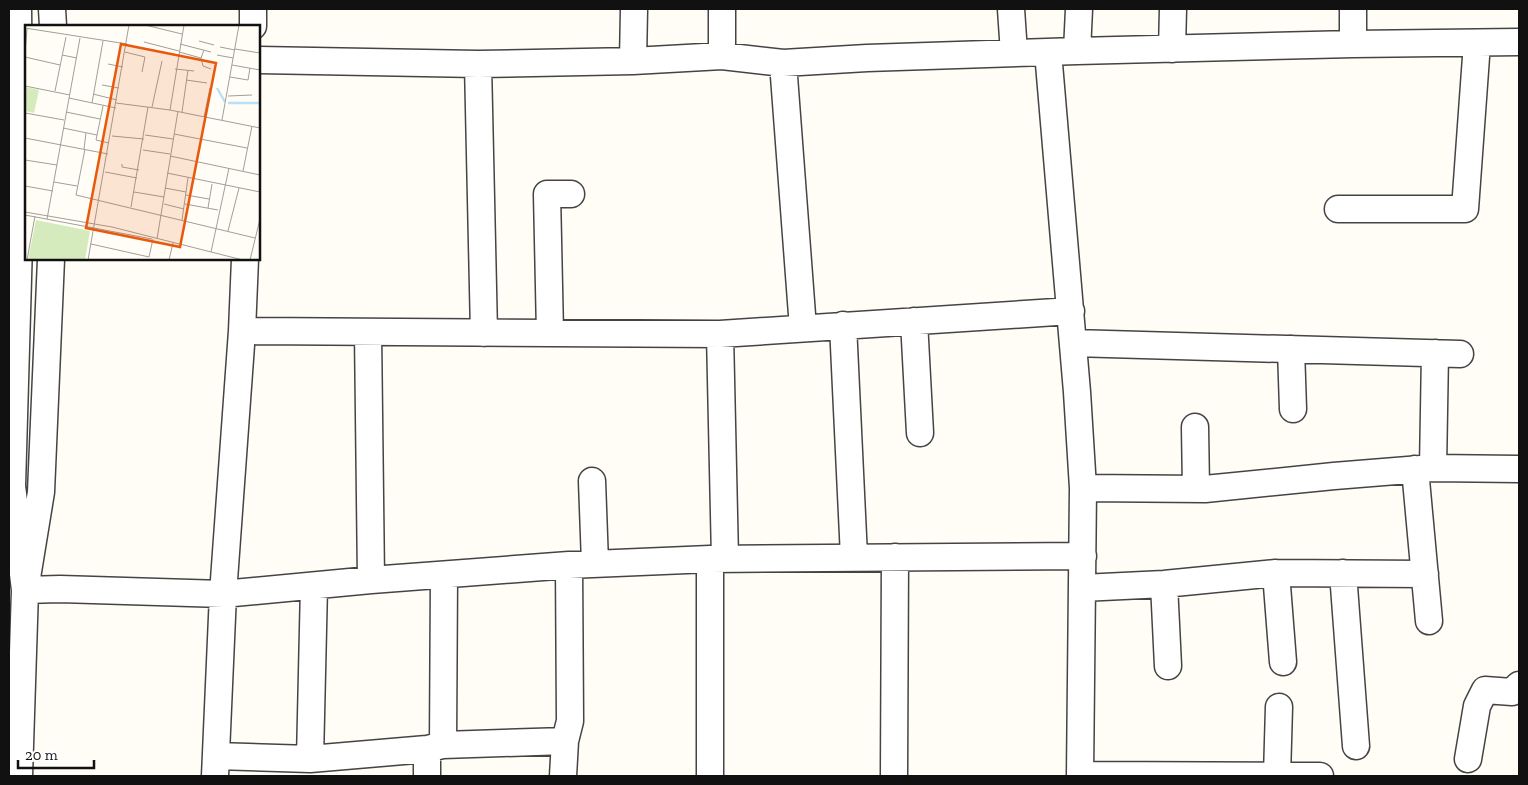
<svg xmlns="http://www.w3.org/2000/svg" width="1528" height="785" viewBox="0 0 1528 785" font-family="'Zilla Slab',serif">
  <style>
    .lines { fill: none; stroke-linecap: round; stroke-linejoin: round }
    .minor-casing { stroke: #444; stroke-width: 29 }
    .minor { stroke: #fff; stroke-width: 26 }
    .inset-river { fill: none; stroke: #b9e0f7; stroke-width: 2.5 }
    .inset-road { fill: none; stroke: #a09f9a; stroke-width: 1 }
    .view { fill: #e8590c; fill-opacity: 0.15; stroke: #e8590c; stroke-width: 2.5 }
    .inset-edge { fill: none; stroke: #111; stroke-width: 2.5 }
  </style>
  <rect width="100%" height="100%" fill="#fffdf5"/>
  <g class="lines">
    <g class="minor-casing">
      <path id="minor" d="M18 9 20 209 12 486 25 590
        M52 9 53 26
        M253 9V26
        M1011 9 1014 53
        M1353 9V44
        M1172 49 1173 9
        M1077 51 1079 9
        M1048 52 1077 392 1083 488 1080 776
        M722 56V9
        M259 60 478 64 633 61 722 56 783 63 867 58 1077 51 1353 44 1519 42
        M633 61 634 9
        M783 63 803 328
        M478 64 484 333
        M1338 209H1465L1477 43
        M914 321 920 433
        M843 325 854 557
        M242 331 720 334 1071 311
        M368 332 371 580
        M550 333 547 194H571
        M720 334 725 559
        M1073 343 1460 354
        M1291 349 1293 409
        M1195 427 1196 489
        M1433 468 1435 353
        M1415 469 1429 621
        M592 481 595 563
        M1083 488 1205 489 1334 476 1433 468 1519 469
        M1276 573 1283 662
        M1343 573 1356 746
        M1164 584 1168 666
        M1082 588 1164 584 1276 573 1425 574
        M25 590 60 589 223 594 371 580 569 565 710 559 1083 556
        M443 745 444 575
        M427 749V776
        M216 756 310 759 427 749 443 745 565 741
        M310 759 314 586
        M1468 759 1477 706 1485 690 1512 692 1519 685
        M1080 775 1320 776
        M19 776 25 590 41 492 51 259
        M215 776 223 594 242 331 245 259
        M563 776 565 741 570 721 569 565
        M710 776V559
        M894 776 895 557
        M1277 776 1279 707"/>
    </g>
    <use href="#minor" class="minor"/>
  </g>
  <g transform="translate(25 25)">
    <rect width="235" height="235" fill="#fffdf5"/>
    <path d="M0 62 14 65 9 88 0 86ZM11 195 65 206 60 235H3Z" fill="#d5ebbd"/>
    <path class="inset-river" d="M192 63 200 77M203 78H235"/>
    <path class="inset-road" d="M120 0 157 9M0 3 102 19M174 16 189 20M119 17 154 26M155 19 186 27M195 22 210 25M210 24 235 28M0 27 2 4M100 27 120 32 117 47M154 27 176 33 179 25M37 30 52 33M192 30 208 33M0 32 35 40M176 33 178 41 186 44M83 39 98 42M207 40 235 45M150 44 169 46M205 52 223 55 225 43M161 55 182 58M77 60 94 63M0 61 45 70M30 66 41 12M68 69 92 75M203 71 227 70M44 73 91 83M67 78 78 16M91 78 145 85 235 103M78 81 71 115 84 118M127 82 137 36M145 85 159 0M41 87 75 94M157 87 163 45M0 88 39 95M179 92 185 63M197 95 214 0M38 103 72 110M149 109 222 123M120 110 148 114M87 111 119 114M0 113 83 129M59 124 61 108M60 124 51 170 230 213M118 125 145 129M145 131 235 150M0 135 32 140M97 139V142L114 145M218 146 227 101M80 147 112 153M142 148 235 167M29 157 52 161M0 161 28 166M140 163 161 167M109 167 139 172M161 170 184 174M139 179 159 184M160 179 193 185M106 182 123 82M183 183 187 159M0 187 87 202 218 235M0 190 127 214M22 194 55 13M157 195 163 153M203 206 214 163M132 214 153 86M66 219 124 232 128 214M186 227 204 143M2 235 10 191M63 235 104 0M144 235 148 218M225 235 235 194"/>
    <path class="view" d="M96 19 191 38 155 222 61 203Z"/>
    <rect width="235" height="235" class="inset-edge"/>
  </g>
  <rect width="1528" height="785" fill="none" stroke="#111111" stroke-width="20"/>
  <path d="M18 760v8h76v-8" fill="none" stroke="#111111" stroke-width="2.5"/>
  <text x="25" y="760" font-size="15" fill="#111111" stroke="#ffffff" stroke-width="4" paint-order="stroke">20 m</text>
</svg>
